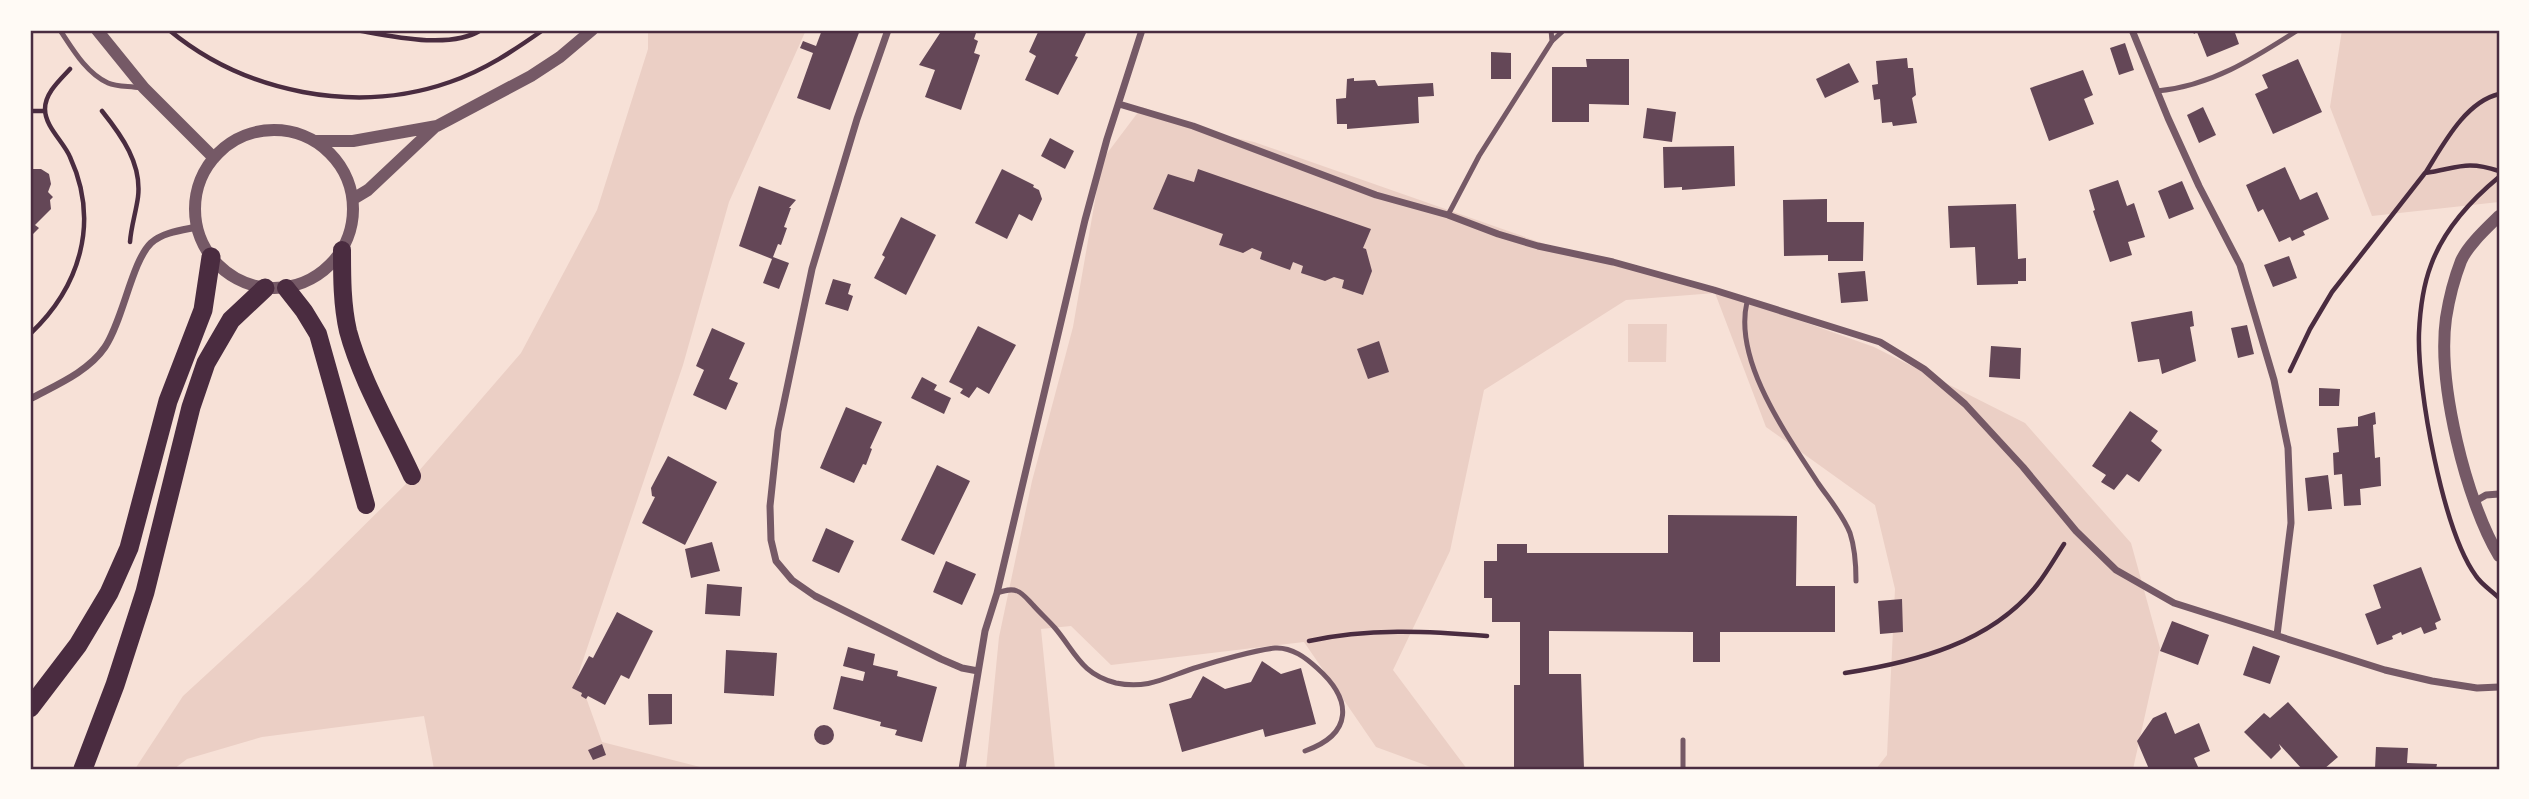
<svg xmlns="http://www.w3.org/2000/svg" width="2529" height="799" viewBox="0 0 2529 799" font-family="'Nunito Sans',sans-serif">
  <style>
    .green { fill: #ebcfc5 }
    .building { fill: #644757 }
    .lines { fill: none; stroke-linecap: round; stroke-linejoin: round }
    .path { stroke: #4a2c40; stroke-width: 4.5 }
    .service { stroke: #755966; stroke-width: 5 }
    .minor { stroke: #755966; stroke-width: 7 }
    .tertiary { stroke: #755966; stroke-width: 12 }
    .primary { stroke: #4a2c40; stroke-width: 18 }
    .trunk { stroke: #4a2c40; stroke-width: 19 }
    .neatline { fill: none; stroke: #4a2c40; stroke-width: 2.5 }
  </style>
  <rect width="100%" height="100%" fill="#f7e1d7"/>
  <path class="green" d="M648 30H806L729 202 683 365 578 675 602 742 708 769H434L424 716 262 737 187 759 174 769H135L183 696 307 582 418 472 521 353 597 210 648 49Z
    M2342 30H2499V202L2372 216 2330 107Z
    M1142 107 1203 131 1254 142 1565 251 1723 293 1874 347 2025 423 2131 543 2160 648 2133 769H1876L1887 755 1895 589 1875 505 1766 427 1715 293 1626 300 1484 390 1450 551 1393 670 1467 769H1436L1376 747 1304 642 1111 665 1071 626 1041 629 1055 769H986L999 637 1032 481 1073 327 1102 160Z
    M1628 324H1667L1666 362H1628Z"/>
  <path class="building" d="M822 30H860L830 110 797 98 813 53 800 48 803 41 816 46Z
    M942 30H977L974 39 978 41 974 53 980 55 961 110 925 97 935 70 919 65Z
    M1039 30H1079L1086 33 1075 56 1078 57 1058 95 1025 80 1036 56 1029 52Z
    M1227 30H1259V33L1227 32Z
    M2192 30H2234L2239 44 2207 57 2197 32 2194 34Z
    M2125 43 2134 70 2119 75 2110 48Z
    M1491 52 1511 53V79H1491Z
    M1907 58 1908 68H1913L1916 95 1912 98 1917 123 1893 126 1892 122 1882 123 1880 99 1874 100 1872 85 1878 84 1876 61Z
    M1586 59H1629V105L1589 104V122H1552V67H1587Z
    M2298 59 2322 112 2273 134 2255 94 2268 88 2262 75Z
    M1849 63 1859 82 1825 98 1816 79Z
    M2083 70 2093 95 2084 99 2094 124 2049 141 2030 88Z
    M1354 78V81L1375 80 1378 86 1433 83 1434 96 1418 97 1419 123 1347 129V124H1337L1336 99 1346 98 1347 79Z
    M2203 107 2216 135 2199 143 2187 115Z
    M1647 108 1676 112 1672 142 1643 138Z
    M1050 138 1074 151 1065 169 1041 156Z
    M1734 146 1735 186 1682 190V187L1664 188 1663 147Z
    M2285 167 2300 200 2317 192 2329 219 2303 231 2305 235 2292 241 2290 237 2279 242 2263 209 2258 212 2246 185Z
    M33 169H41L49 174 51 184 48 192 53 197 50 200 51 209 35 225 39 228 30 237V171Z
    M1002 169 1034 185 1033 187 1039 190 1042 199 1032 221 1019 214 1007 239 975 223Z
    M1198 169 1371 229 1363 248 1366 249 1372 271 1363 295 1342 288 1344 280 1334 277 1325 281 1301 273 1303 266 1293 262 1290 270 1260 259 1262 252 1252 248 1243 253 1219 245 1223 234 1153 209 1168 174 1194 182Z
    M2118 180 2127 206 2134 203 2145 237 2128 242 2132 255 2110 262 2093 211 2095 210 2089 190Z
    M2182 181 2194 209 2169 219 2158 191Z
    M759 186 796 200 789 208H791L784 227 787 228 781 245 778 244 773 257 789 263 779 289 763 283 772 259 739 246Z
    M1827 199V222H1864L1863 261H1828V255L1784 256 1783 200Z
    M2016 204 2018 259 2026 258V281H2018V284L1977 285 1975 247 1950 248 1948 206Z
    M901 217 936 235 906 295 874 278 885 257 882 255Z
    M2289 256 2297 278 2273 287 2264 265Z
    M1865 271 1868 301 1841 303 1838 273Z
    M833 279 851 284 848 294 853 296 848 311 825 304Z
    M2192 311 2194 326 2190 327 2196 361 2162 374 2159 359 2138 362 2131 322Z
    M2247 325 2254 354 2238 358 2231 328Z
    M978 326 1016 345 989 394 977 387 969 398 960 393 963 389 949 382Z
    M712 328 745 343 729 379 738 383 726 410 693 395 704 370 696 366Z
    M1379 341 1389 372 1368 379 1357 349Z
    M1991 346 2021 348 2020 379 1989 377Z
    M922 377 937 385 934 390 951 398 944 414 911 398Z
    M2319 388 2340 389 2339 406H2319Z
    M846 407 882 422 870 448 872 449 866 465 863 464 854 483 820 468Z
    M2130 411 2158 431 2151 441 2162 450 2139 482 2127 474 2114 490 2101 482 2106 475 2092 466Z
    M2375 412 2376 424 2373 425 2375 458 2380 457 2381 486 2360 489 2361 505 2344 506 2342 474 2334 475 2333 453 2339 452 2337 428 2358 426V417Z
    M668 456 717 482 685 545 642 523 655 497 652 496 651 488Z
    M937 465 970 481 934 555 901 540Z
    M2328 475 2332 509 2308 511 2305 478Z
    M1668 515 1797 516 1796 586H1835V632H1720V662H1693V632L1549 631V674H1581L1584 769H1514V685H1520V622H1492V598H1484V561H1497V544H1527V553H1668Z
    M826 528 854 541 839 573 812 561Z
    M712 542 720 571 691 578 685 549Z
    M946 561 976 574 962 605 933 592Z
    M2421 567 2441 620 2435 623 2437 629 2424 634 2421 627 2402 635 2401 632 2392 636 2393 639 2377 645 2365 614 2381 608 2373 585Z
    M707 584 742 587 740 616 705 614Z
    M1902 599 1903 632 1880 634 1878 601Z
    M617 612 653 631 629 679 621 675 605 705 588 696 586 699 581 696 582 693 572 688 589 656 593 658Z
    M2172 621 2209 635 2198 665 2160 651Z
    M2253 646 2280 656 2270 684 2243 675Z
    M848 647 875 654 873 665 898 671 897 676 937 687 922 742 895 735 897 730 880 726 881 722 833 709 841 676 863 681 865 672 843 666Z
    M726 650 777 653 774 696 724 693Z
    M1262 661 1281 674 1301 668 1316 724 1265 737 1263 729 1182 752 1169 704 1191 698 1203 676 1225 689 1251 682Z
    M648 694H672V724L649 725Z
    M2288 702 2338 757 2324 769H2302L2279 744 2281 749 2271 759 2244 732 2264 713 2270 718Z
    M2166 712 2175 734 2199 723 2210 751 2194 758 2199 769H2149L2137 741 2153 718Z
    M814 735a10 10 0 1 1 20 0a10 10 0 1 1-20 0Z
    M602 744 606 755 593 760 588 750Z
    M2376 747 2408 748 2407 763 2437 764 2436 769H2375Z"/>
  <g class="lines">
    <path class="path" d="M169 30C245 93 356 115 450 82 485 70 513 51 543 30
      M356 30C390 36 450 50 481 30
      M30 111H45
      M102 111C122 136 142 164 138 197 136 212 131 227 130 242
      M2426 172C2443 145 2465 102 2499 94
      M2499 177C2470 201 2444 229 2431 265 2423 286 2420 310 2419 333 2417 389 2443 531 2476 576 2481 584 2492 591 2499 598
      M30 334C80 287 100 222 70 157 64 142 45 127 45 109 45 93 60 80 70 69
      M2290 371 2310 329 2332 292 2425 173C2458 168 2466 160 2499 171
      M1309 641C1367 628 1428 631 1487 636
      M1845 673C1915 662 1991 643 2037 585 2047 572 2055 558 2064 544"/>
    <path class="service" d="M60 30C72 48 86 73 108 83 117 87 130 86 140 88
      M1551 30 1552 41
      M2157 91C2211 86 2253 59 2298 30
      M1448 215 1479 156 1552 41 1564 30
      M1747 302C1733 361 1787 435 1818 483 1829 499 1843 515 1850 533 1855 548 1856 566 1856 581
      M997 593C1003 591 1011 588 1017 591 1023 593 1028 600 1033 605 1040 613 1048 620 1055 628 1076 653 1081 674 1116 683 1149 690 1168 676 1198 667 1217 661 1256 650 1275 648 1292 647 1306 658 1317 668 1353 700 1353 734 1305 751
      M1683 769V740"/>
    <path class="minor" d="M888 30 857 119 812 269 778 431 770 506 771 540 776 561 792 580 815 596 941 659 962 668 978 671
      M2132 30 2168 118 2199 186 2240 265 2274 380 2288 448 2291 523 2277 635
      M1119 104 1193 126 1376 195 1448 215 1498 234 1538 246 1613 262 1714 290 1880 342 1924 369 1965 404 2023 467 2076 531 2116 570 2174 603 2385 670 2432 681 2477 688 2499 687
      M30 399C56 385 88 372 105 347 123 320 132 261 151 243 163 232 183 230 197 227
      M2474 502 2486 495 2499 494
      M962 769 985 631 997 593 1085 220 1107 139 1142 30"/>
    <path class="tertiary" d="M97 30 144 88 214 158
      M195 209a79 79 0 1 1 158 0a79 79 0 1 1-158 0Z
      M316 141H353L437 126 531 76 560 57 592 30
      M353 199 368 190 436 126
      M2499 216C2487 228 2468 245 2461 261 2454 279 2449 299 2446 318 2437 383 2466 501 2499 556"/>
    <path class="primary" d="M342 250C342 277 342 305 348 331 361 380 391 430 412 476
      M286 288 304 311 318 334 366 505"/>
    <path class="trunk" d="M30 708 78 645 109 593 129 548 168 401 203 310 211 257
      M83 769 115 685 145 592 191 407 206 363 231 320 265 288"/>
  </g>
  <rect width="2529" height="799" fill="none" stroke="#fffaf5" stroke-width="63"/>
  <rect x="32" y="32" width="2466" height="736" class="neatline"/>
</svg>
